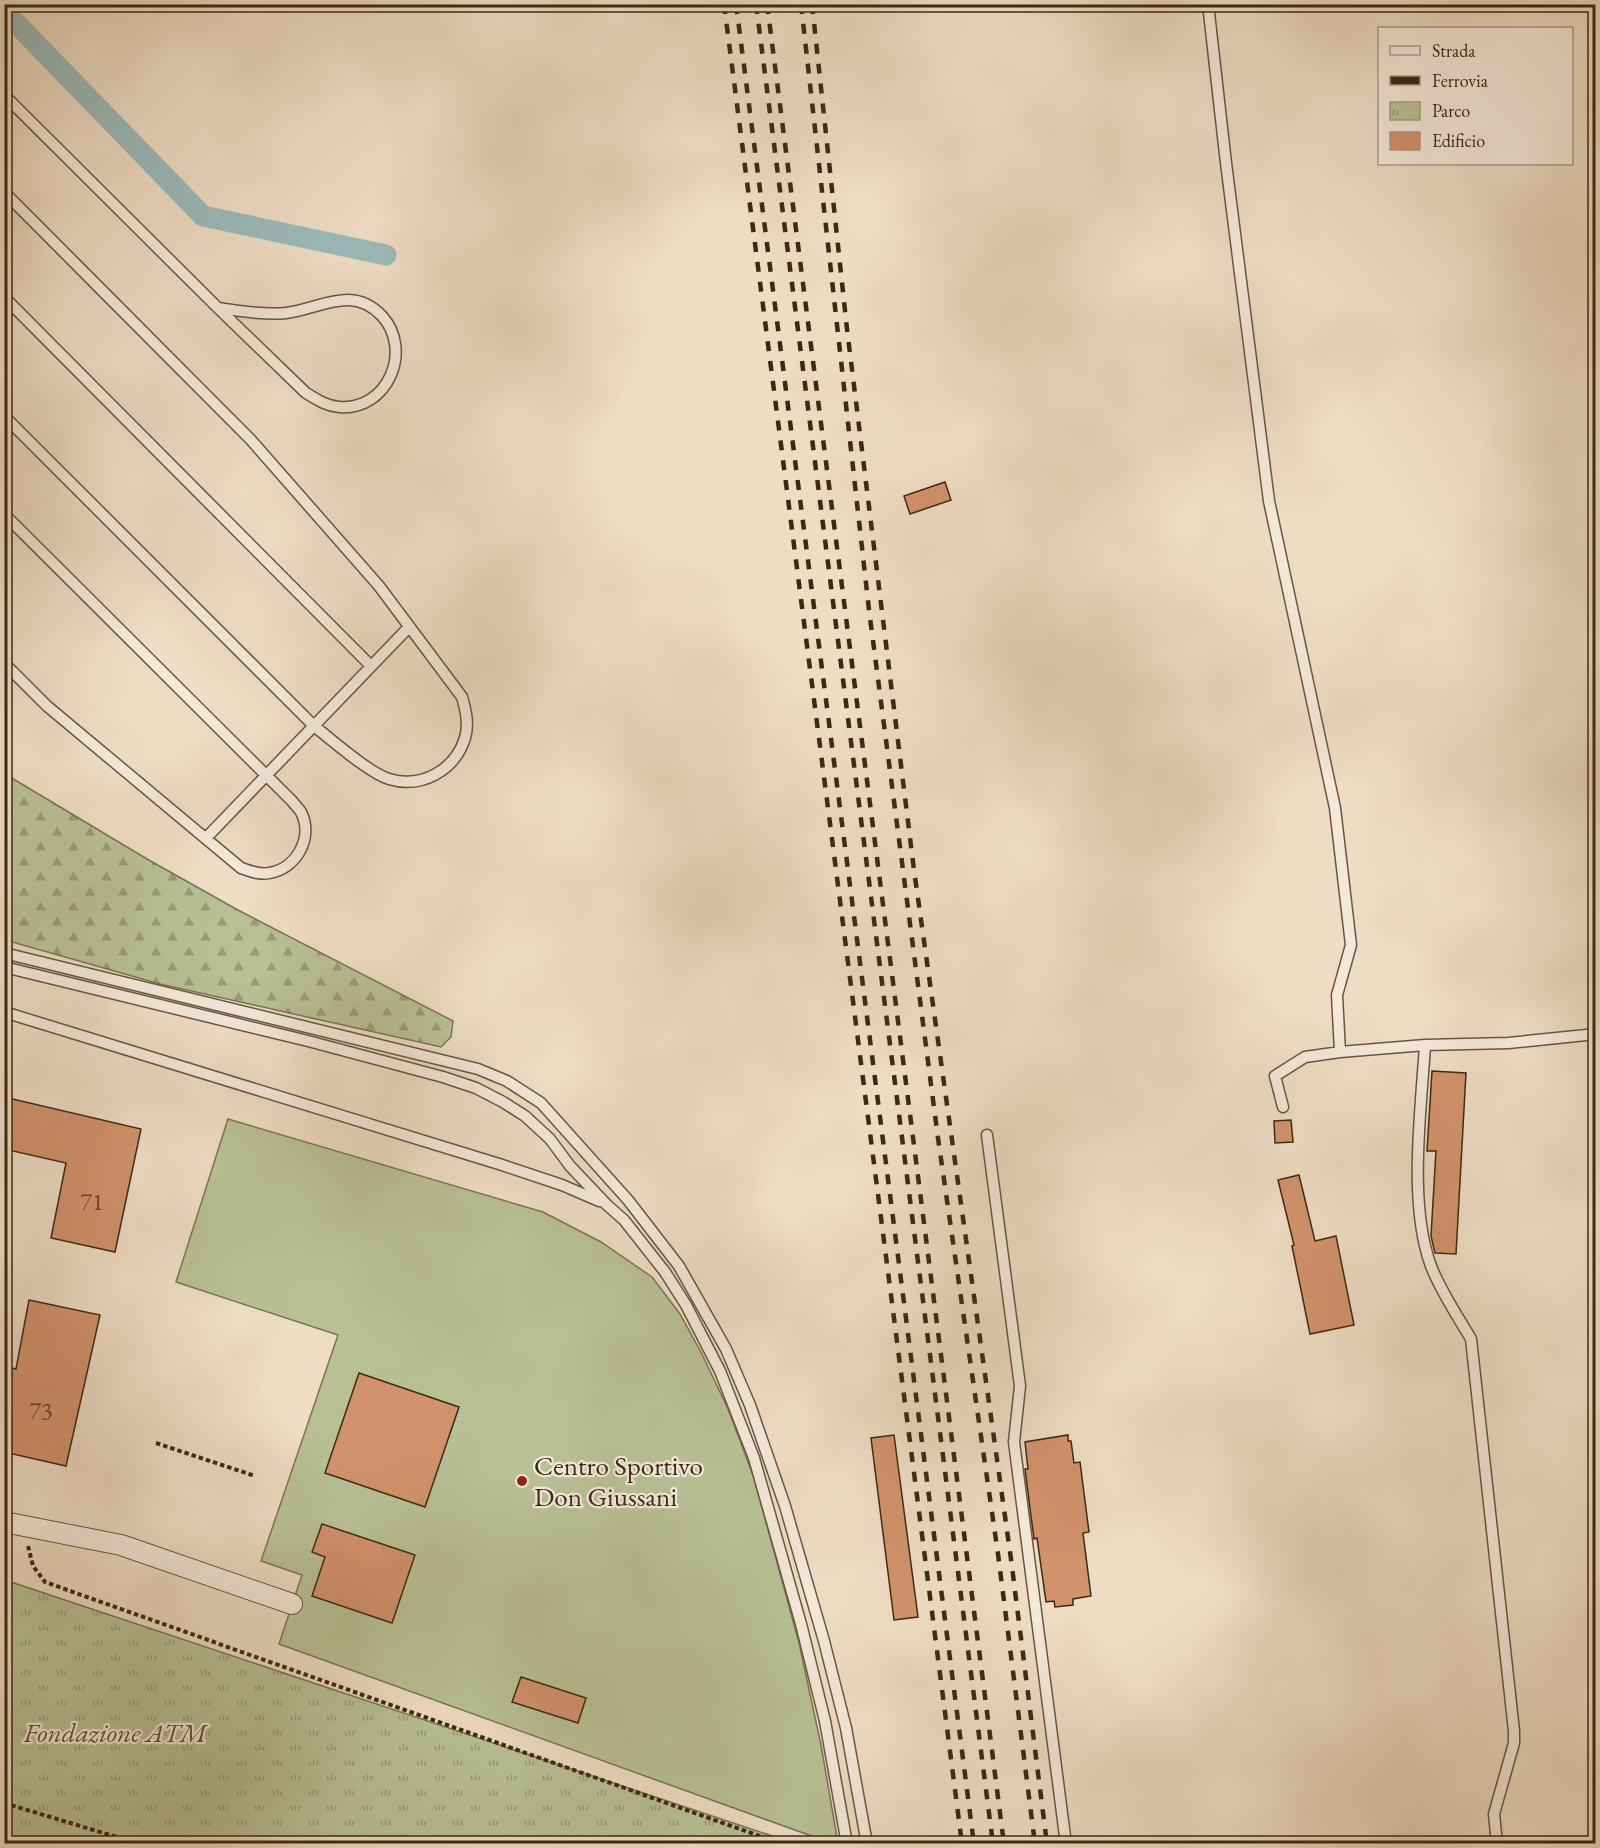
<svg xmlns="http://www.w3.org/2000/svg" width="1600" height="1848" viewBox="0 0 1600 1848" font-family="'EB Garamond',serif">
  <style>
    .green { fill: #b8c095; stroke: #7a7454; stroke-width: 1.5 }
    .forest { fill: url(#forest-firs); stroke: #7a7454; stroke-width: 1.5 }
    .park { fill: url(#park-tufts); stroke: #7a7454; stroke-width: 1.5 }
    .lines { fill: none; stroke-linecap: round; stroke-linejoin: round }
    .canal { stroke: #9bbaba; stroke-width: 21 }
    .building { fill: #d2926b; stroke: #3d2913; stroke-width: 1.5 }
    .lane-casing { stroke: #69563f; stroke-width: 13 }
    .street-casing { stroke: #69563f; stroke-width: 22 }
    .path { stroke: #3d2913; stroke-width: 4; stroke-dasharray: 4.5 3; stroke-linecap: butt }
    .lane { stroke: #f4e8d9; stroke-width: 10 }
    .street { stroke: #f4e8d9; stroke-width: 20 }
    .rail { stroke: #3d2913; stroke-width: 4.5; stroke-dasharray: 10 10; stroke-linecap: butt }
    .poi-dot { fill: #8f2418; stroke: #f4e8d9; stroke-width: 2 }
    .labels { text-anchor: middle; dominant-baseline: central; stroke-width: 4.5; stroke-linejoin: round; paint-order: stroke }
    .number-label { font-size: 24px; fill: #624329 }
    .poi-label { font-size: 27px; fill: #3d2913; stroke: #f4e8d9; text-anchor: start }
    .park-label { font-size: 27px; font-style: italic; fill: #5c4f34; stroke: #f4e8d9 }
  </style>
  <defs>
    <pattern id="forest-firs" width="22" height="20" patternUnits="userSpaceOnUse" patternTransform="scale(1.5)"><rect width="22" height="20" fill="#b8c095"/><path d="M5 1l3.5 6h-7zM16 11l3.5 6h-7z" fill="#979c78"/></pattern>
    <pattern id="park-tufts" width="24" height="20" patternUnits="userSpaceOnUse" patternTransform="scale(1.5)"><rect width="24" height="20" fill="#b8c095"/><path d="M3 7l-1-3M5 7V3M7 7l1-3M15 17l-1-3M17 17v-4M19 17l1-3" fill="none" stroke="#979c78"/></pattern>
  </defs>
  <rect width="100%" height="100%" fill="#eedcc4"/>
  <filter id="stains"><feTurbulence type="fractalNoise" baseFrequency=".00333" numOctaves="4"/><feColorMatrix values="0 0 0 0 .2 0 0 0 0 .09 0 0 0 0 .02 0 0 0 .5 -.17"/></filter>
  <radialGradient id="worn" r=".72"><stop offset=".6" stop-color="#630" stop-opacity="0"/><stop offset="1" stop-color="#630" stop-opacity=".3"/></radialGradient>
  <path class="green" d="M228 1119 543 1212 601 1242 652 1277 680 1314 702 1354 728 1409 754 1478 799 1643 821 1745 838 1843H831L279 1644 302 1575 261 1561 338 1335 176 1282Z"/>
  <path class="forest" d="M5 774 147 859 236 909 453 1021 451 1037 441 1047 160 984 5 940Z"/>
  <path class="park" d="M5 1580 793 1843H5Z"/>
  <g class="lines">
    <path class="canal" d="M12 19 203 216 386 255"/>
  </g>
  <path class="building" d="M945 482 951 500 910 514 904 496Z
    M1432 1071 1466 1073 1456 1254 1435 1253 1431 1236 1436 1151H1427Z
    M4 1097 141 1129 115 1252 51 1238 66 1163 4 1149Z
    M1291 1120 1293 1142 1275 1143 1274 1121Z
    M1299 1175 1315 1241 1336 1236 1354 1325 1310 1334 1292 1246 1294 1245 1278 1180Z
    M29 1300 100 1315 66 1466 4 1452V1366L16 1369Z
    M359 1373 459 1407 425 1507 325 1473Z
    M894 1435 918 1617 894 1620 871 1438Z
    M1068 1435V1441H1071L1074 1463 1080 1462 1089 1532 1083 1533 1091 1596 1073 1599V1605L1055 1607 1054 1601 1046 1602 1037 1538 1034 1539 1025 1469H1028L1025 1442Z
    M322 1524 415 1555 392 1623 312 1596 325 1557 312 1552Z
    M521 1677 586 1698 578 1723 512 1702Z"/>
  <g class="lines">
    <g class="lane-casing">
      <path id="lane" d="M1208 4 1226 163 1269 501 1335 808 1351 945 1337 995 1340 1052
        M4 95 218 308 306 393C316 399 326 406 339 407 388 411 413 350 382 316 352 284 320 309 286 313 263 315 240 311 218 308
        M4 192 251 440 379 586 462 697C466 711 469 724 465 738 455 770 422 789 389 779 369 773 332 740 314 726L4 416
        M4 297 371 666
        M4 514 292 801C295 805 299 809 301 812 314 838 296 869 269 873 259 875 250 871 241 868L47 706 4 663
        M206 838 409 627
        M4 953 478 1069 507 1081 541 1103 628 1200 679 1266 726 1349 750 1405 785 1506 824 1641 846 1728 867 1844
        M4 967 308 1041 443 1077 476 1088 503 1102 525 1116 550 1139 570 1166 607 1205 624 1220 665 1272 686 1305 720 1371 754 1458 801 1624 825 1721 847 1844
        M4 1012 499 1164 562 1185 599 1201
        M1425 1045C1421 1111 1408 1204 1431 1266 1441 1292 1457 1315 1471 1339L1514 1731V1743L1494 1814 1497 1844
        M1283 1107 1275 1076 1305 1057 1340 1052 1425 1045 1508 1043 1596 1034
        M987 1135 1020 1386 1014 1442 1066 1844"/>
    </g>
    <g class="street-casing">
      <path id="street" d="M4 1522 121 1545 292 1604"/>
    </g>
    <path class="path" d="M156 1443 255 1476
      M28 1546 33 1566 45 1582 782 1844
      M4 1803 140 1844"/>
    <use href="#lane" class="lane"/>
    <use href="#street" class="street"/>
    <path class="rail" d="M724 4 962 1844
      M736 4 974 1844
      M756 4 993 1844
      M767 4 1004 1844
      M801 4 869 610 938 1138 998 1554 1035 1844
      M812 4 847 329 914 870 1011 1559 1047 1844"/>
  </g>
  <circle class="poi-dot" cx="522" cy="1481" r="6"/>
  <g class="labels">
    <g class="number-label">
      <text x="92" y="1201">71</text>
      <text x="41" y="1410">73</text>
    </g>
    <g class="poi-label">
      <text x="534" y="1465">Centro Sportivo<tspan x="534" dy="31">Don Giussani</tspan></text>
    </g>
    <g class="park-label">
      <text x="115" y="1732">Fondazione ATM</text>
    </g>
  </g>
  <rect width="1600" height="1848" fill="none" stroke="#eedcc4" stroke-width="24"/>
  <rect x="6" y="6" width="1588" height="1836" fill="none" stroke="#3d2913" stroke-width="3"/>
  <rect x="12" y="12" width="1576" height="1824" fill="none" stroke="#3d2913" stroke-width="1.5"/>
  <rect x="1378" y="27" width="195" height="138" fill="#f4e8d9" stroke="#ab9c8a" stroke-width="1.5"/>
  <rect x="1390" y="46" width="30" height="9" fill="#f4e8d9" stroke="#ab9c8a" stroke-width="1.5"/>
  <text x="1432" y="57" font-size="18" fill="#3d2913">Strada</text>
  <rect x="1390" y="76" width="30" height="9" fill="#3d2913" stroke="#ab9c8a" stroke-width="1.5"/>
  <text x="1432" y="87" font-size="18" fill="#3d2913">Ferrovia</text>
  <rect x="1390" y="102" width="30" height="18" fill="url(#park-tufts)" stroke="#ab9c8a" stroke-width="1.5"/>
  <text x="1432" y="117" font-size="18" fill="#3d2913">Parco</text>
  <rect x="1390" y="132" width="30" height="18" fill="#d2926b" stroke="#ab9c8a" stroke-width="1.5"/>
  <text x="1432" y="147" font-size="18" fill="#3d2913">Edificio</text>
  <rect width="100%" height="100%" filter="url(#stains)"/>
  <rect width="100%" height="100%" fill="url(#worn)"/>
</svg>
